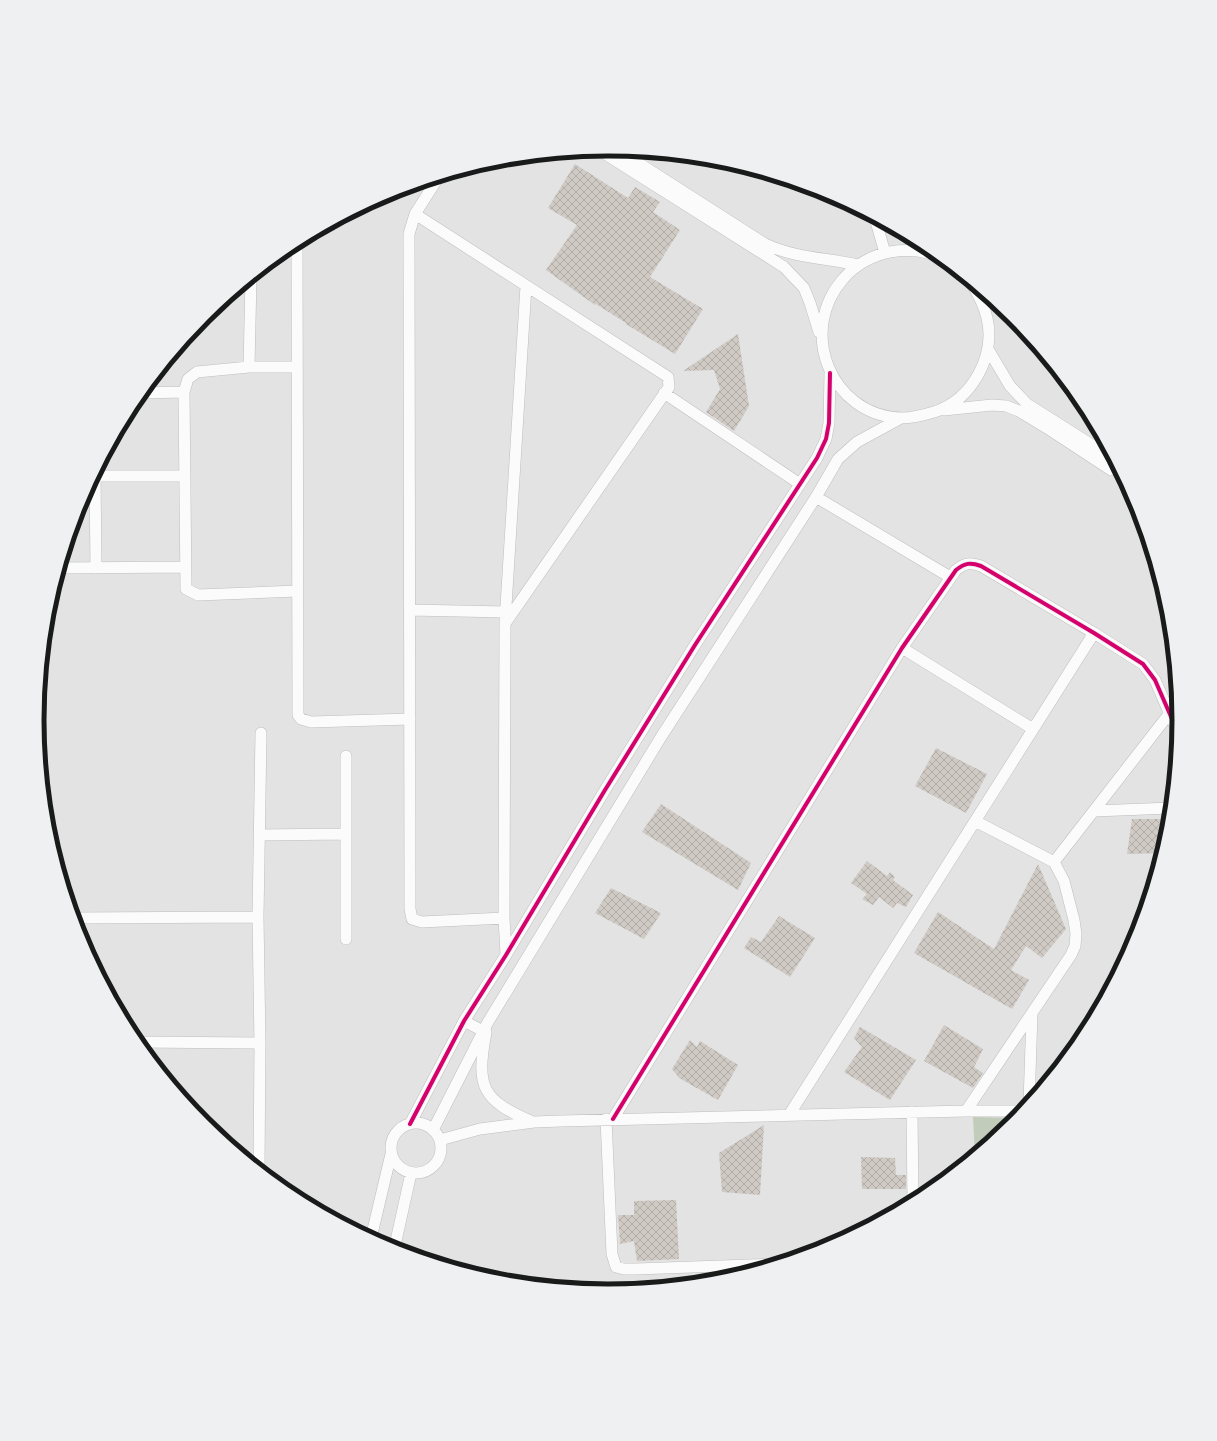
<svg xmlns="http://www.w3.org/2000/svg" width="1217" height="1441" viewBox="0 0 1217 1441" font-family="Signika,sans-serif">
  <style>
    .green { fill: #c2ccba }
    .building { fill: url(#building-cross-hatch) }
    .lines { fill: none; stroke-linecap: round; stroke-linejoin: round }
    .street-casing { stroke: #bebebf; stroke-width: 12 }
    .street { stroke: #fbfbfb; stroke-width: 11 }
    .cycleway-casing { stroke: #eff0f2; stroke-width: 6 }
    .cycleway { stroke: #d6006c; stroke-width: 4 }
    .rim { fill: none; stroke: #191a1a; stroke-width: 5 }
  </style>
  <defs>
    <pattern id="building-cross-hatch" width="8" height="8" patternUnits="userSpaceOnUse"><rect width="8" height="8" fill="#d0cac5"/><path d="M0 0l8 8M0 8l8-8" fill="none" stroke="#b2ada9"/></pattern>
  </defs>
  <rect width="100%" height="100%" fill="#e3e3e3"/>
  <path class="green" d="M973 1117 1017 1118H1018L1012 1125 975 1156Z"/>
  <path class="building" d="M575 164 628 198 635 187 660 202 653 212 680 230 650 277 703 309 675 354 626 324V323L596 304 595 305 546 270 577 225 548 208Z
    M738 334 749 406 734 431 706 412 720 389 714 370 683 371Z
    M936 748 987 774 966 813 915 786Z
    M661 804 751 863 738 890 642 832Z
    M1132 819H1167L1163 853 1127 854Z
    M867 861 887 876 890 872 895 877 893 880 913 895 906 907 897 903 893 908 879 897 873 905 862 899 867 894 851 883Z
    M1038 864 1066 929 1042 958 1026 946 1011 970 1029 980 1012 1009 914 953 938 912 994 949Z
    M611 888 661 913 644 939 595 913Z
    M779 916 815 938 790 977 744 948 751 937 761 942Z
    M944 1025 983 1049 974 1067 983 1073 973 1088 924 1061Z
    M860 1027 916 1060 890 1100 844 1072 862 1047 854 1038Z
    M690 1040 697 1047 700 1041 738 1065 718 1100 679 1078 672 1069Z
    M764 1125 760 1195 722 1192 719 1153Z
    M861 1157 895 1158 896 1175H906V1189H862Z
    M676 1200 679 1259 637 1261 634 1241 620 1244 618 1215H634V1201Z"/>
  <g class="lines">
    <g class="street-casing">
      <path id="street" d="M599 150 784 267 804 288 810 303 819 332
        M618 150 765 244C794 258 827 258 858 265
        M438 178 415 214 409 234 410 909 412 919 422 922 504 918
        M415 214 668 377 669 387 506 622
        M875 218 885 253
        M297 242 298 715 301 719 311 722 410 719
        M946 261C930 251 909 249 890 252 873 255 855 265 844 278 797 330 830 416 902 418 913 418 924 415 934 412 972 400 996 356 987 318 984 304 977 292 969 280
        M988 349 1010 386 1027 404 1114 459
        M249 367 251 278
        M297 367H249L197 372 188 379 184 392 186 589 198 595 297 591
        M141 393 184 392
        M664 393 800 484
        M944 410 992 405 1006 406 1019 411 1047 428 1111 470 1119 468
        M95 474 96 568
        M95 476H185
        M816 497 950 577
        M60 568 185 567
        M410 610 506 612
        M902 648 1033 729
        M346 756V939
        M1094 811 1171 808
        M259 835 346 834
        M1054 862 1169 714
        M74 918 258 917
        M506 955 504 918 505 622 526 286
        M464 1021 483 1031
        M486 1032C476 1087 481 1100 533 1122
        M137 1042 260 1043
        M1029 1104 1032 1014
        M966 1111 1071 955 1075 946 1076 934 1074 920 1064 881 1054 862 975 821
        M912 1112 913 1203
        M789 1115 1094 633
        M606 1119 612 1254 616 1267 624 1269H636L775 1264
        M613 1119 902 648 956 570C965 563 970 562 981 566L1094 633 1143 664 1155 680 1179 735
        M391 1148a25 25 0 1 1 50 0a25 25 0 1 1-50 0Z
        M410 1124 464 1021 506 955 605 790 695 645 817 458 826 439 829 423 830 373
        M433 1130 488 1022 661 737 816 497 838 459 857 442 901 418
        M440 1140 480 1129 534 1122 561 1121 966 1111H1024
        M259 1169 260 1043 258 917 261 733
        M371 1238 391 1154
        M394 1250 411 1173"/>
    </g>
    <use href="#street" class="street"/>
    <g class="cycleway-casing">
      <path id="cycleway" d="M613 1119 902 648 956 570C965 563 970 562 981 566L1094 633 1143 664 1155 680 1179 735
        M410 1124 464 1021 506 955 605 790 695 645 817 458 826 439 829 423 830 373"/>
    </g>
    <use href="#cycleway" class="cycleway"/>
  </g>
  <path d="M0 0H1217V1441H0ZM44 720a564 564 0 1 1 1128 0a564 564 0 1 1-1128 0Z" fill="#eff0f2" fill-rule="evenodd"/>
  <path class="rim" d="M44 720a564 564 0 1 1 1128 0a564 564 0 1 1-1128 0Z"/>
</svg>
